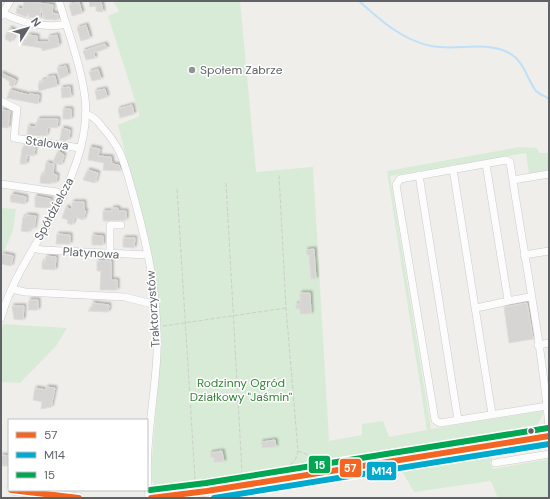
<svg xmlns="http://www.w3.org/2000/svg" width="550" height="499" viewBox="0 0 550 499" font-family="'DM Sans',sans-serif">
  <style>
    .green { fill: #d8ebd6 }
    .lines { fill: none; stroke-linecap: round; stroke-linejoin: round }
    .stream { stroke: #bfe0f9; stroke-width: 2 }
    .building { fill: #d6d5d3; stroke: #deddd9; filter: url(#shadow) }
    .minor-casing { stroke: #cbcccc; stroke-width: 8 }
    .major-casing { stroke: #d7ceb8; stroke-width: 10 }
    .path { stroke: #cacfcc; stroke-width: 1; stroke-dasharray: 4 2; stroke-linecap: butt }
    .minor { stroke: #fdfcfc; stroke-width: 7 }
    .major { stroke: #f4f2e9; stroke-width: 9 }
    .bus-1-casing { stroke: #fff; stroke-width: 9 }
    .bus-2-casing { stroke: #fff; stroke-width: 9 }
    .bus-3-casing { stroke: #fff; stroke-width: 9 }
    .bus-1 { stroke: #f26522; stroke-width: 6 }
    .bus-2 { stroke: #00a9ce; stroke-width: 6 }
    .bus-3 { stroke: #00a651; stroke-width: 6 }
    .poi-dot { fill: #919496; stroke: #fff; stroke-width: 1.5 }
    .bus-dot { fill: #5f6368; stroke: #fff; stroke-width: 1.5 }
    .labels { text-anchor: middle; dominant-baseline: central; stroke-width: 3; stroke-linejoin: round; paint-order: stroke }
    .poi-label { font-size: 12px; fill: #5f6368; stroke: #fff; text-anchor: start }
    .street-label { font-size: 12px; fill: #5f6368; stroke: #fff }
    .park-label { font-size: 12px; fill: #348238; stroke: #fff }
    .line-badge { stroke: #fff; stroke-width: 1.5 }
    .badge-label { font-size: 11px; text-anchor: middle; font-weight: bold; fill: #fff }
  </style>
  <defs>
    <filter id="shadow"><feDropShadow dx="2" dy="-2" stdDeviation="1" flood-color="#0004"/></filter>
  </defs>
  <rect width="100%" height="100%" fill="#efeeea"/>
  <path class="green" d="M113 1H240L256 172 313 167 329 441 362 435V424L383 421 389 437 427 430 387 171 519 147 537 148 539 153H549V170L529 174 526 153 390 176 431 429 543 411C541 425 532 430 520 435L340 464 326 460 329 468 156 494 151 492 155 489 152 480V461L160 357 157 280 118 125 140 116 108 16 119 11Z
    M1 208 16 209 13 230 4 252H1Z
    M3 324 67 328 56 346 20 383 1 382V336Z
    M549 440V448L493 457 490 464 493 469 549 459V498H498L491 481 414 492 401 469 226 495 178 498Z"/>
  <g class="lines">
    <path class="stream" d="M359 1C380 20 402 40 431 46 455 51 484 41 507 52 524 60 526 77 536 91 539 94 545 96 549 99"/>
  </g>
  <path class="building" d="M24 1 53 5 52 13 58 14 57 20 44 19 41 8 40 19 28 17 29 13 26 17 16 13 17 8 23 9Z
    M89 1H101L103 12 96 11V6L90 7Z
    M79 2 82 13 72 16 69 5Z
    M86 25 90 38 81 41 77 28Z
    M10 28 16 32 11 42 5 39 6 37 5 36Z
    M28 35 37 36V42H49L48 37 57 35 59 45 57 47 42 51V48L22 45V42H25Z
    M105 44 107 48 94 53 95 58 86 60 83 51Z
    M66 66 68 75 60 79 57 68Z
    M98 69 101 79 92 81 89 72Z
    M1 73 16 80 13 87 9 85 10 82 1 76Z
    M55 76 57 86 39 91 38 84 42 83 41 81 47 79V77Z
    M70 87 71 97 62 98 61 88Z
    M105 89 107 97 97 100 95 91Z
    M10 90 29 95V94L39 95 38 104 7 98Z
    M132 105 134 114 120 118 118 109Z
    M63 109H71V119H63Z
    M1 110 10 111 8 128 1 127Z
    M38 119H58L57 128 48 127 46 136 27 135 28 126 35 127Z
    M62 128 70 130 69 139 65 141 60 140Z
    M25 145 35 147 34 156 27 155 26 164H20L22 149Z
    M90 147 100 149 98 156 111 157 112 164 119 165 121 171 103 170 104 163 88 160Z
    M58 151 64 155 61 165 53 162Z
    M46 163 54 164 53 174 57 175 56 183 51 182V184L40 183 41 175H44Z
    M88 170 98 173 95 183 83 180Z
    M12 194 26 197 25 204 11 202 10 198Z
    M35 196 51 199 49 208 35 207Z
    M72 202H84V210L86 211 83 220 75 217 72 225 67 223 68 220 62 218 66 207 72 210Z
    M112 208H118V211H126V220L103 221V211H112Z
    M26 215 36 216 34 229 30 228 29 232 21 231 23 217H26Z
    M57 234 70 235V244H56Z
    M92 235 103 236V245H92Z
    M123 238H135L134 248 123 247Z
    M314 249 316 279H311L309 255H307L306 250Z
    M4 254 13 256 11 266 1 264V255Z
    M46 256 56 257 55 270 42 269V262L45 263Z
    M97 261H111V280H117V290H100L101 271H97Z
    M300 293H310L311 314H300V309H296V304H300Z
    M29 300H38V310H28Z
    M92 303 109 305 108 312 88 311 92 307Z
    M527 303 533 339 509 343 504 307Z
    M12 306H24L23 320 14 319Z
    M46 387 55 388 51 407 41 409 42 402 33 400 35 388 46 390Z
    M275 440 276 447 262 448 261 442Z
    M222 451 224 462H214V457L211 458 210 453Z
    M1 455 9 456V466H1Z"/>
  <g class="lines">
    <g class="minor-casing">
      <path id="minor" d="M1 12C19 22 46 29 66 24
        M1 16 10 1
        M1 101 17 109 14 138 80 148
        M86 114C93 116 98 121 102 127 120 147 123 158 130 183 146 239 159 294 157 353 155 401 143 450 149 498
        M486 164 508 300
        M453 169 492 414
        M419 175 458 420
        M513 180 549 174
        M1 184 57 192 64 194
        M34 248 42 250 148 255
        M110 254V225H121
        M524 255 549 251
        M12 289 25 292 125 297 156 305
        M475 308C494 305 512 299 531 297
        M1 318C10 284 31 253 48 223 69 187 90 141 85 98 81 65 68 32 59 1
        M538 345 549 343
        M547 406 440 423 435 420 396 185 400 179 506 160 510 162C523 250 541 338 549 427
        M495 463 549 454"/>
    </g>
    <g class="major-casing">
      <path id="major" d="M11 490 79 498
        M151 498 207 491 549 436"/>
    </g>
    <path class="path" d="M226 183 242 472
      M177 189 195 479
      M163 326 286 308
      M298 451 329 463
      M155 487 288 466 295 461 298 451 286 308 279 174"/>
    <use href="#minor" class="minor"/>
    <use href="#major" class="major"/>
    <g class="bus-1-casing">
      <path id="bus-1" d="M11 490 79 498
        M151 498 207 491 549 436"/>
    </g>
    <g class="bus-2-casing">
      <path id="bus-2" d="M214 498 549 444"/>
    </g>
    <g class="bus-3-casing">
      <path id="bus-3" d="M150 490 206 483 548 428"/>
    </g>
    <use href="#bus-1" class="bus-1"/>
    <use href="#bus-2" class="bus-2"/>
    <use href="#bus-3" class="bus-3"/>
  </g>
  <circle class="poi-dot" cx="192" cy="70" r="4"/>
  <circle class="bus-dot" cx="531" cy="431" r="3.5"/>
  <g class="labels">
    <g class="poi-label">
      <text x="200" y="70">Społem Zabrze</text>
    </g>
    <g class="street-label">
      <text transform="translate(47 143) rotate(8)">Stalowa</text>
      <text transform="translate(54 209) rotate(-62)">Spółdzielcza</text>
      <text transform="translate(91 253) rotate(3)">Platynowa</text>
      <text transform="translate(153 309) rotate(-94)">Traktorzystów</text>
    </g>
    <g class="park-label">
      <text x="241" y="383">Rodzinny Ogród<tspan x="241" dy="14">Działkowy "Jaśmin"</tspan></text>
    </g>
  </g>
  <g class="line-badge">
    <rect x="308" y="455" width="23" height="19" rx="4" fill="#00a651"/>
    <rect x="339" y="458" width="23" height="20" rx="4" fill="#f26522"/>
    <rect x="366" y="461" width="31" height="20" rx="4" fill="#00a9ce"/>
  </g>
  <g class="badge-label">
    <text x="320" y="469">15</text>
    <text x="350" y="472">57</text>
    <text x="382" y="475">M14</text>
  </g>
  <rect width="550" height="499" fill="none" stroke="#5f6368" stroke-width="4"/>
  <rect x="8" y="419" width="140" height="72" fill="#ffffff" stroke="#bfc1c3"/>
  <rect x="16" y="432" width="20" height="6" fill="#f26522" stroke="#bfc1c3"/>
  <text x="44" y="439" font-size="12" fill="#5f6368">57</text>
  <rect x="16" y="452" width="20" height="6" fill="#00a9ce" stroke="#bfc1c3"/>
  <text x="44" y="459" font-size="12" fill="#5f6368">M14</text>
  <rect x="16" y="472" width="20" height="6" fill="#00a651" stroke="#bfc1c3"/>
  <text x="44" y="479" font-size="12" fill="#5f6368">15</text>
  <g transform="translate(28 28) rotate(53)" stroke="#ffffff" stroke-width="3" paint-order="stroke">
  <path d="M0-3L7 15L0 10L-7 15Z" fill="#5f6368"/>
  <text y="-6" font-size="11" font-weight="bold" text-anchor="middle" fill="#5f6368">N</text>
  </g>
</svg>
